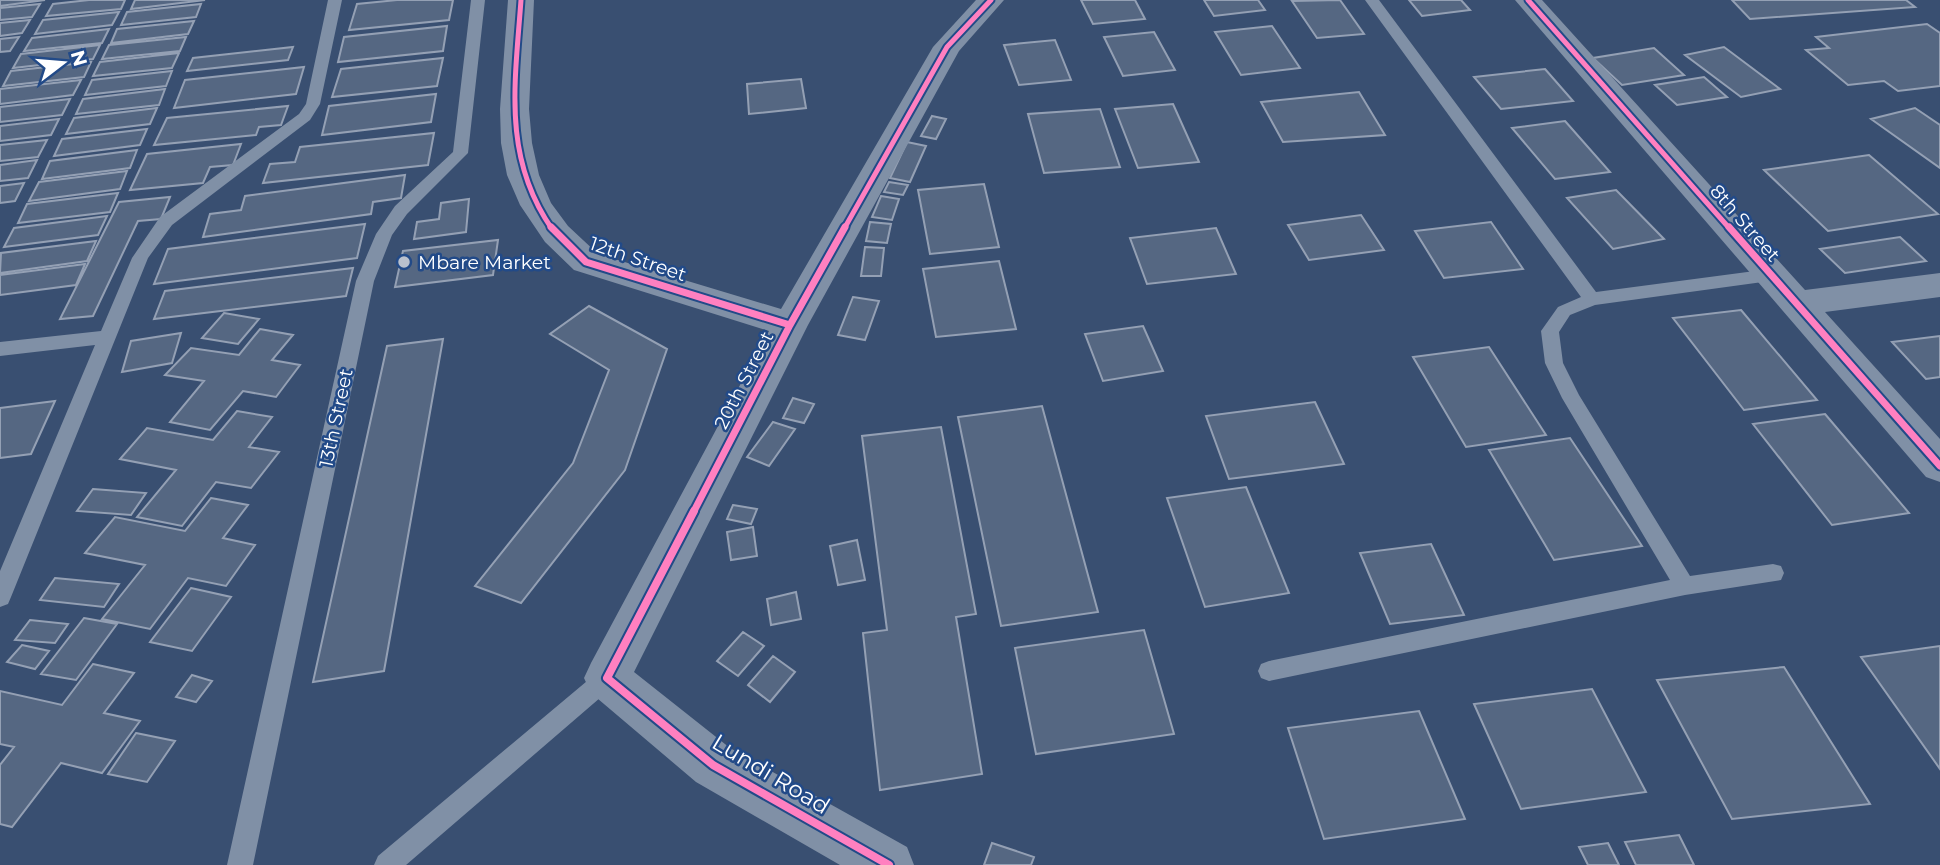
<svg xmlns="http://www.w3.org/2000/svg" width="1940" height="865" viewBox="0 0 1940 865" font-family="Montserrat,sans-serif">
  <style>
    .building { fill: #556782; stroke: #94a0b4; stroke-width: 2 }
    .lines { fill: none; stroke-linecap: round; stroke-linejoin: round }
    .lane { fill: #8090a6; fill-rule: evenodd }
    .street { fill: #8090a6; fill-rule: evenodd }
    .cycleway-far2-casing { stroke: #224a88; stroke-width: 9 }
    .cycleway-far1-casing { stroke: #224a88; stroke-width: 11 }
    .cycleway-casing { stroke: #224a88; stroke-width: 12 }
    .cycleway-far2 { stroke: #ff80c0; stroke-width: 5 }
    .cycleway-far1 { stroke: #ff80c0; stroke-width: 7 }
    .cycleway { stroke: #ff80c0; stroke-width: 8 }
    .poi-dot { fill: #bac1cd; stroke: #224a88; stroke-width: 2.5 }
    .labels { text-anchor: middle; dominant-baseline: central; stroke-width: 5; stroke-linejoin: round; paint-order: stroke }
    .street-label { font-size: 19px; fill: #fff; stroke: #224a88 }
    .poi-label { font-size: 19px; fill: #fff; stroke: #224a88; text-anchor: start }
    .near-street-label { font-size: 23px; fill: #fff; stroke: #224a88 }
  </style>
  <rect width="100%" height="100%" fill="#394f71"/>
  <path class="building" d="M0 0H45L0 6Z
    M89 0H125L121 9 46 16 53 4Z
    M135 0H205L131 9Z
    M397 0H453L449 20 349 30 357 4Z
    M1081 0H1135L1145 19 1093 24Z
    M1204 0H1258L1265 10 1214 16Z
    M1340 0 1364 34 1317 38 1292 1Z
    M1409 0H1461L1470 10 1422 16Z
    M1732 0H1906L1915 7 1750 19Z
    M40 4 32 17 0 20V8Z
    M201 4 196 17 121 25 127 12Z
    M119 12 112 25 35 34 43 20Z
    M30 20 22 33 0 36V23Z
    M194 21 188 34 111 43 117 29Z
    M1927 24 1940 33V86L1898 91 1884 81 1848 85 1806 50 1829 48 1816 37Z
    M447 26 443 51 338 62 344 37Z
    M1272 26 1300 68 1241 75 1215 32Z
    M109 29 102 43 24 51 32 38Z
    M1154 32 1175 70 1123 76 1104 37Z
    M19 37 10 51 0 52V39Z
    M186 37 180 51 102 59 109 45Z
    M1055 40 1071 80 1019 85 1004 45Z
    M100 45 93 59 13 68 21 54Z
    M293 47 288 60 187 71 193 58Z
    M1724 47 1780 89 1741 97 1685 55Z
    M1654 48 1684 75 1622 85 1593 58Z
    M179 53 172 68 93 76 100 62Z
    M443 58 437 86 332 97 341 69Z
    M91 62 84 77 3 86 11 71Z
    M304 67 296 94 174 108 185 80Z
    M1545 69 1573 101 1501 109 1474 77Z
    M172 71 166 86 85 95 92 80Z
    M1704 77 1727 97 1677 105 1655 85Z
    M801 79 806 108 749 114 747 84Z
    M81 80 73 95 0 104V89Z
    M165 89 159 105 76 114 83 99Z
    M1359 92 1385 135 1283 142 1261 102Z
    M436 94 431 122 322 135 329 106Z
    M70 99 62 115 0 122V107Z
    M1173 104 1199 162 1138 168 1115 109Z
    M288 106 281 125 259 127 256 135 154 145 167 118Z
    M157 108 150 124 66 134 74 118Z
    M1915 108 1940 125V168L1871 119Z
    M1100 109 1120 167 1044 173 1028 114Z
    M932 116 946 119 936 139 921 136Z
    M59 119 51 135 0 141V126Z
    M1565 121 1610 172 1555 179 1512 128Z
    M147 129 140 145 54 156 62 139Z
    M434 133 428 165 263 183 270 164 295 162 300 147Z
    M47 140 38 157 0 161V145Z
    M907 142 926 146 910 182 890 178Z
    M241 144 233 165 210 167 203 183 130 190 147 154Z
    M137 150 130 168 42 179 50 161Z
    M1869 155 1938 214 1828 231 1764 170Z
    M37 160 28 178 0 181V165Z
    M127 171 120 189 29 201 39 182Z
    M405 175 401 198 373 202 371 214 203 237 210 214 241 210 245 196Z
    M889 182 908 185 903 195 884 192Z
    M24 183 15 201 0 203V186Z
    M984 184 999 247 930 254 918 190Z
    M1616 190 1664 239 1613 249 1567 198Z
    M118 193 110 212 18 223 27 204Z
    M881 196 899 199 892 220 872 217Z
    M170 197 161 219 138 221 93 316 60 319 119 202Z
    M469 199 466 232 414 239 417 222 439 219 441 203Z
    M1361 215 1384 250 1309 260 1288 225Z
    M107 216 98 235 4 247 14 228Z
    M870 222 891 224 887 243 866 241Z
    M1491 222 1523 269 1444 278 1415 231Z
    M365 224 357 258 154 284 168 249Z
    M1216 228 1236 274 1147 284 1130 238Z
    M1900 237 1926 261 1845 273 1820 249Z
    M498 240 493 275 395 287 403 251Z
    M96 241 87 261 0 273 1 253Z
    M865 247 884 248 881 276H861Z
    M999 261 1016 329 936 337 923 269Z
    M85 264 76 285 0 295V275Z
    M353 268 346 296 154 319 165 291Z
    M853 297 879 301 865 340 838 335Z
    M589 306 667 349 625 470 521 603 475 586 573 463 609 370 550 334Z
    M1741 310 1817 400 1744 410 1673 318Z
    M224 313 259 319 238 344 202 338Z
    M1143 326 1163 371 1103 381 1085 334Z
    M260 329 293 335 272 360 300 365 276 397 243 391 210 430 170 422 204 381 165 375 191 348 239 355Z
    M181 333 172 363 122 372 131 341Z
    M1940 336V377L1926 379 1892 342Z
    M443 339 384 671 313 682 387 346Z
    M1489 347 1546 435 1466 447 1413 357Z
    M793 398 814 404 804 423 783 418Z
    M55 401 31 454 0 458V408Z
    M1315 402 1344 464 1229 479 1206 416Z
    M1042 406 1098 612 1001 626 958 417Z
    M237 411 272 417 249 447 279 452 251 488 216 482 182 526 137 517 176 470 120 459 147 428 213 440Z
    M1825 414 1909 513 1832 525 1753 424Z
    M773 422 795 429 769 466 747 457Z
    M941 427 976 614 956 617 982 774 880 790 863 633 887 630 862 436Z
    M1570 438 1642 546 1554 560 1489 450Z
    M1246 487 1289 593 1205 607 1167 498Z
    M93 489 146 493 131 515 77 511Z
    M211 498 248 505 223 538 255 545 226 586 188 578 150 629 102 619 145 565 85 553 115 517 185 531Z
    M733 505 757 509 751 524 727 519Z
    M753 527 757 556 731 560 727 532Z
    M857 540 865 580 838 585 830 546Z
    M1431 544 1464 615 1390 624 1360 553Z
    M55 578 119 584 104 607 40 600Z
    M191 588 231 597 192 651 150 642Z
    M796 592 801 619 771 625 767 599Z
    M84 618 117 624 76 680 41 674Z
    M30 620 68 624 55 643 15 640Z
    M1144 630 1174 734 1036 754 1015 648Z
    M743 632 764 646 738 676 717 661Z
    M22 645 49 651 35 669 7 662Z
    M1940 646V769L1861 657Z
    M773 656 795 672 770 702 748 685Z
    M93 664 134 673 104 713 140 721 102 773 61 763 12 827 0 824V765L14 747 0 744V691L62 705Z
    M1784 667 1870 804 1732 819 1657 680Z
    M192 675 212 681 196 702 176 697Z
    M1592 689 1646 792 1521 809 1474 704Z
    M1419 711 1465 819 1324 839 1288 728Z
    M136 733 175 741 147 782 108 774Z
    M1679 835 1694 865H1636L1625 842Z
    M992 843 1034 857 1031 865H984Z
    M1608 843 1619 865H1588L1579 847Z"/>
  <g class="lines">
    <path class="lane" d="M328 0H342L320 104 310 120 172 225 148 258 11 597 8 604 0 607V571L95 345 0 356V342L101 331 132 258 160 217 299 114 306 104Z
      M471 0H485L468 153 407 214 392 235 374 281 253 865H227L356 281 376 234 395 206 453 152Z
      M1365 0H1379L1596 292 1770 269 1776 271 1779 275 1770 281 1595 305 1570 315 1559 332 1563 363 1579 395 1690 576 1773 564 1781 566 1784 573 1781 580 1685 595 1269 681 1261 678 1258 671 1261 664 1269 661 1670 580 1562 398 1545 363 1541 331 1558 307 1581 297Z
      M607 667 615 671 618 678 615 685 406 865H374L378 856 599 671Z"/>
    <path class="street" d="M508 0H534L529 109 532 143 539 175 551 203 568 226 598 254 781 309 933 47 976 0H1004L959 51 808 325 634 672 730 748 907 847 914 865H840L696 782 591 693 584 678 591 663 769 331 574 270 545 242 520 205 507 175 501 143 500 109Z
      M1515 0H1542L1805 290 1940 273V297L1825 312 1940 439V482L1926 477Z"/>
    <g class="cycleway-far2-casing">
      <path id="cycleway-far2" d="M521 0C515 83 502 157 552 229
        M1528 0 1730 229
        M844 229 947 47 991 0"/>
    </g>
    <g class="cycleway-far1-casing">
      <path id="cycleway-far1" d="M551 227 586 262 790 325
        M1729 227 1940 466
        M693 513 790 325 845 227"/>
    </g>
    <g class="cycleway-casing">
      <path id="cycleway" d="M694 511 607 678 713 765 889 865"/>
    </g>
    <use href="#cycleway-far2" class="cycleway-far2"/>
    <use href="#cycleway-far1" class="cycleway-far1"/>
    <use href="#cycleway" class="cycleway"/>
  </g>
  <circle class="poi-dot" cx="404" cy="262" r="7"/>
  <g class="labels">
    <g class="street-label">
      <text transform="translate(1745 223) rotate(49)">8th Street</text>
      <text transform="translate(638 259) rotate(19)">12th Street</text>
      <text transform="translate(744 380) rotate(-63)">20th Street</text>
      <text transform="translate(336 418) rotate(-78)">13th Street</text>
    </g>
    <g class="poi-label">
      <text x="418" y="262">Mbare Market</text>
    </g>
    <g class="near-street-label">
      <text transform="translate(771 774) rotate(31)">Lundi Road</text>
    </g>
  </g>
  <g transform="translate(63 63) rotate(74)" stroke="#224a88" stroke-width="5" paint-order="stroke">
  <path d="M0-5L12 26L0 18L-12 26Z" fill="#ffffff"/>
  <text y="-10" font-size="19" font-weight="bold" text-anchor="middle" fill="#ffffff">N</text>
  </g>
</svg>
